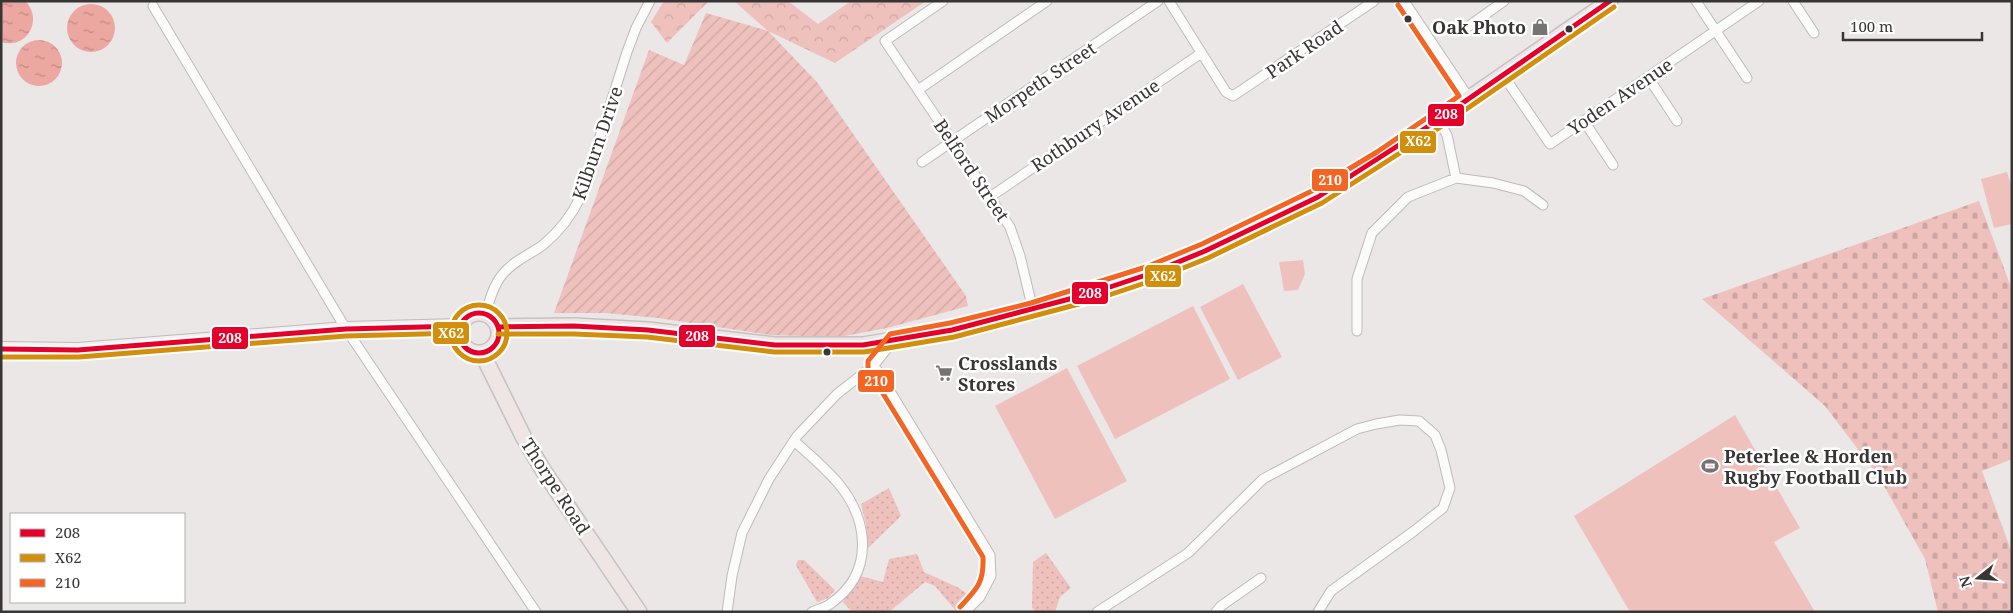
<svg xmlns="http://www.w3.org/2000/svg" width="2013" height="613" viewBox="0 0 2013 613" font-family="'Noto Serif',serif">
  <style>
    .grass { fill: url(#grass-dots) }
    .forest { fill: url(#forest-crowns) }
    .cemetery { fill: url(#cemetery-stones) }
    .park { fill: #eec1bd }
    .garden { fill: url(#garden-furrows) }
    .water { fill: url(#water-ripples) }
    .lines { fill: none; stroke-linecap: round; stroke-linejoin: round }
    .minor-casing { stroke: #bebbba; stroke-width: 11 }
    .secondary-casing { stroke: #bebbba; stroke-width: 16 }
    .primary-casing { stroke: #c5c2c2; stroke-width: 18 }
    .minor { stroke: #fcfbfb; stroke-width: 9 }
    .secondary { stroke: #f4f0f0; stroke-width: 14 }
    .primary { stroke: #eee5e4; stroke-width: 15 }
    .bus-1-casing { stroke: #fff; stroke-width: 9 }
    .bus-2-casing { stroke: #fff; stroke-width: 9 }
    .bus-3-casing { stroke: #fff; stroke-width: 9 }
    .bus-1 { stroke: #e4002b; stroke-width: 5 }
    .bus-2 { stroke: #d18f0b; stroke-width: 5 }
    .bus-3 { stroke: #f26522; stroke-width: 5 }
    .bus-dot { fill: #383535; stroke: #fff; stroke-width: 2 }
    .labels { text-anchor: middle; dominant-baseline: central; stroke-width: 5; stroke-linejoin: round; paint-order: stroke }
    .poi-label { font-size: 18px; font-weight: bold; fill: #383535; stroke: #fff; text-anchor: start }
    .street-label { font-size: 18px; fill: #383535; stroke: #fff }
    .line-badge { stroke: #fff; stroke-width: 2 }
    .badge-label { font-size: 14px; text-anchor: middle; font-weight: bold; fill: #fff }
  </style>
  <defs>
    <pattern id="grass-dots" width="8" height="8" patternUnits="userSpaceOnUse" patternTransform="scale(1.25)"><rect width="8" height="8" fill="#eec1bd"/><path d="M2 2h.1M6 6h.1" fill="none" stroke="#cda6a3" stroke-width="1.8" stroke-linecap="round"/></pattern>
    <pattern id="forest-crowns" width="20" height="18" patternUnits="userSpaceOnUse" patternTransform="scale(1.25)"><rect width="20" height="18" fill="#eec1bd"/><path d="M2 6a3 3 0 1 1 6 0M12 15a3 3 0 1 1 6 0" fill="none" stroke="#cda6a3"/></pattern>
    <pattern id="cemetery-stones" width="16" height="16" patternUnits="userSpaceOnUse" patternTransform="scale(1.25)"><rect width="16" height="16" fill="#eec1bd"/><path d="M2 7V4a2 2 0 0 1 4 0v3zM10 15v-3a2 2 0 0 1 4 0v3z" fill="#cda6a3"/></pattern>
    <pattern id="garden-furrows" width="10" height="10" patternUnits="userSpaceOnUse" patternTransform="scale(1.25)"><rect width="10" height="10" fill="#eec1bd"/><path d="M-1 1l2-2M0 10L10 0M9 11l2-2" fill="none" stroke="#cda6a3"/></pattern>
    <pattern id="water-ripples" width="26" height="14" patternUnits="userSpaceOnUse" patternTransform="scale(1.25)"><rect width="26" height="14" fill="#eca7a1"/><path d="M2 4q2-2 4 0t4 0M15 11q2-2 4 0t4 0" fill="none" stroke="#c08984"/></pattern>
  </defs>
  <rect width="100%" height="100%" fill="#ebe7e6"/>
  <path class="grass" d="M889 488 901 516 868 548 866 524 861 504Z
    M1046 553 1071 588 1060 597 1055 612H1036L1032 608 1033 562Z
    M917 554 924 572 959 588 970 596 956 611 935 586 925 582 889 612H852L843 602 860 576 883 582 889 559Z
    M798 560H804L835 590 828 598 817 602 798 569 796 565Z"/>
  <path class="forest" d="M664 1H709L667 43 651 22Z
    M734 1H788L818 24 851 1H926L835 63 768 31Z"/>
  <path class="cemetery" d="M1979 201 2012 290V459L1982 471 2012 553V612H1938L1925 559 1879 477 1825 406 1702 299Z"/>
  <path class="park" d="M2007 172 2012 189V224L1994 228 1981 179Z
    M1303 260 1305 274 1298 290 1284 291 1279 262Z
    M1243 284 1282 357 1238 380 1200 307Z
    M1193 306 1230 379 1115 439 1077 366Z
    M1067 368 1127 481 1055 519 995 406Z
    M1735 415 1800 528 1774 542 1815 612H1630L1574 516Z"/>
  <path class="garden" d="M706 13 768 31 817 82 966 296 968 306 887 328 839 337 770 335 658 318 605 313H554L649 50 684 65Z"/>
  <path class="water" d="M1 1H25C44 19 27 50 1 42Z
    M67 28a24 24 0 1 1 48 0a24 24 0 1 1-48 0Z
    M16 63a23 23 0 1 1 46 0a23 23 0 1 1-46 0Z"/>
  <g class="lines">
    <g class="minor-casing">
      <path id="minor" d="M943 1 885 41 1010 227 1020 256 1033 310
        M1169 1 1226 92 1233 96 1374 1
        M1404 1 1469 98
        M1696 1 1747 78
        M1793 1 1814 33
        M153 6 346 329 536 612
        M1469 26 1504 1
        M1503 75 1550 144 1759 1
        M1648 77 1677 121
        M918 90 1047 1
        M1438 120 1447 135 1456 178
        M1584 121 1613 165
        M922 162 1158 1
        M990 197 1200 54
        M486 314C489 301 493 286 502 275 513 261 529 255 543 245 560 231 572 215 581 196L627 52 636 28 650 1
        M1357 331V279L1372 233 1408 197 1456 178 1493 183 1524 191 1543 205
        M874 365 990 555 991 576 980 597 965 612
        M794 441C809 454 825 468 838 483 870 521 874 574 830 604 825 608 818 609 812 612
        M727 612 732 576 742 533 769 479 797 436 837 394 874 365 893 341
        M1097 612 1188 553 1263 479 1357 429 1376 424 1400 420 1419 421 1435 435 1441 450 1450 488 1443 508 1414 531 1331 591 1318 612
        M1216 612 1221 606 1261 578"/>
    </g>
    <g class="secondary-casing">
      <path id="secondary" d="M1 349 78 350 346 329 460 326"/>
    </g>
    <g class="primary-casing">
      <path id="primary" d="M459 333a20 20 0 1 1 40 0a20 20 0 1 1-40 0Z
        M498 327 574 326 648 330 775 345H863L952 330 1033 310 1092 293 1149 274 1205 251 1318 197 1438 120 1610 1
        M482 353 524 438 543 470 639 612"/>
    </g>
    <use href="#minor" class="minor"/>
    <use href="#secondary" class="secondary"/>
    <use href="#primary" class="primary"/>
    <g class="bus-1-casing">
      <path id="bus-1" d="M459 333a20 20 0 1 1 40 0a20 20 0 1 1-40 0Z
        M498 327 574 326 648 330 775 345H863L952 330 1092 293 1149 274 1205 251 1318 197 1438 120 1610 1
        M1 349 78 350 346 329 460 326"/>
    </g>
    <g class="bus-2-casing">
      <path id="bus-2" d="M451 333a28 28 0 1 1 56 0a28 28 0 1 1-56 0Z
        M498 334H574L647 337 774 352H864L954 337 1094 300 1151 281 1208 258 1322 203 1442 126 1614 7
        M1 357H79L346 336 460 333"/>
    </g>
    <g class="bus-3-casing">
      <path id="bus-3" d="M960 607C977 589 984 583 983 557L868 369V361L890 334 950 323 1031 303 1146 267 1202 244 1314 190 1377 152 1459 96 1398 5"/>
    </g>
    <use href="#bus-1" class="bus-1"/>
    <use href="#bus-2" class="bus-2"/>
    <use href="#bus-3" class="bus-3"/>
  </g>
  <defs>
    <g id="shop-bare" transform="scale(1.35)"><path d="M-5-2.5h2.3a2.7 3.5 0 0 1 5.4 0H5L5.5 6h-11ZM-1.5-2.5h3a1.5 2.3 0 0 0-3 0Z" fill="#777373" stroke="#fff" stroke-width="2.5" paint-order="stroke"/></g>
    <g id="supermarket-bare" transform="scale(1.35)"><path d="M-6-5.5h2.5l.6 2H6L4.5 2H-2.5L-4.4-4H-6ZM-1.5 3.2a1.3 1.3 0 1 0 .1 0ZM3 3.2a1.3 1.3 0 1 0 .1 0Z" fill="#777373" stroke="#fff" stroke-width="2.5" paint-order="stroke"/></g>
    <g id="stadium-bare" transform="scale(1.35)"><path d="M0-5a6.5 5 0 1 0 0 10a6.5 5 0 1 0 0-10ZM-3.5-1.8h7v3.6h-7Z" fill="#777373" stroke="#fff" stroke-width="2.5" paint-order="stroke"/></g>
  </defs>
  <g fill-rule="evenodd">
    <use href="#shop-bare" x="1540" y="27"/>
    <use href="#supermarket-bare" x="944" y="373"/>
    <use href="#stadium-bare" x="1710" y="466"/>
  </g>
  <g class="bus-dot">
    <circle cx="1408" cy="19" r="4.5"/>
    <circle cx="1569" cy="29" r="4.5"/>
    <circle cx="827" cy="352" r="4.5"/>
  </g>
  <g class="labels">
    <g class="poi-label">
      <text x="1526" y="27" text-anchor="end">Oak Photo</text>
      <text x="958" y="363">Crosslands<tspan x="958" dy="21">Stores</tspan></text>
      <text x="1724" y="456">Peterlee &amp; Horden<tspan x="1724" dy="21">Rugby Football Club</tspan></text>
    </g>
    <g class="street-label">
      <text transform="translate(1304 49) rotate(-34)">Park Road</text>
      <text transform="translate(1040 82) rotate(-34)">Morpeth Street</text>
      <text transform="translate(1620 96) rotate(-34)">Yoden Avenue</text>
      <text transform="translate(1095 125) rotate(-34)">Rothbury Avenue</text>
      <text transform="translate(597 143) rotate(-71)">Kilburn Drive</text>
      <text transform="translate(972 170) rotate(56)">Belford Street</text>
      <text transform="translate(556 486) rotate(57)">Thorpe Road</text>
    </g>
  </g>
  <g class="line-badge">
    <rect x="1427" y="103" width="38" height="24" rx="5" fill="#e4002b"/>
    <rect x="1399" y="130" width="38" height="24" rx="5" fill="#d18f0b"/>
    <rect x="1311" y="168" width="38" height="24" rx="5" fill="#f26522"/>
    <rect x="1144" y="264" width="38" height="24" rx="5" fill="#d18f0b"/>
    <rect x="1071" y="281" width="38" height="24" rx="5" fill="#e4002b"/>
    <rect x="432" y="321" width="38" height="24" rx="5" fill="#d18f0b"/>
    <rect x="678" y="324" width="38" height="24" rx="5" fill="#e4002b"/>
    <rect x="211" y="326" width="38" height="24" rx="5" fill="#e4002b"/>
    <rect x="857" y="369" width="38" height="24" rx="5" fill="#f26522"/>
  </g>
  <g class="badge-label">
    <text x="1446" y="119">208</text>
    <text x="1418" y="146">X62</text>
    <text x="1330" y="185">210</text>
    <text x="1163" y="281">X62</text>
    <text x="1090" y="298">208</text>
    <text x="451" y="338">X62</text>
    <text x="697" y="341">208</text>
    <text x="230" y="343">208</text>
    <text x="876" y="386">210</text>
  </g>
  <rect width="2013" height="613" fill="none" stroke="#383535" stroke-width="5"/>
  <rect x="10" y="513" width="175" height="90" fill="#ffffff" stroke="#afaeae"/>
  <rect x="20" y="529" width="25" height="8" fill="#e4002b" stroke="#afaeae"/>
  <text x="55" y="538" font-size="15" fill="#383535">208</text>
  <rect x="20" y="554" width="25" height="8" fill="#d18f0b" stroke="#afaeae"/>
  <text x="55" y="563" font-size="15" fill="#383535">X62</text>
  <rect x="20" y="579" width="25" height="8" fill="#f26522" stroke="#afaeae"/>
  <text x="55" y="588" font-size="15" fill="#383535">210</text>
  <g transform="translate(1978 578) rotate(253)" stroke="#ffffff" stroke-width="4" paint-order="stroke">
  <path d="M0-4L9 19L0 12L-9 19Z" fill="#383535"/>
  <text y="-8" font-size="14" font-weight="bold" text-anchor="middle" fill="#383535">N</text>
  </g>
  <path d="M1843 32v8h139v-8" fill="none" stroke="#383535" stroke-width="2.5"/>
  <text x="1850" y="32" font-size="15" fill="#383535" stroke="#ffffff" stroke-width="4" paint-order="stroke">100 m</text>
</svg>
